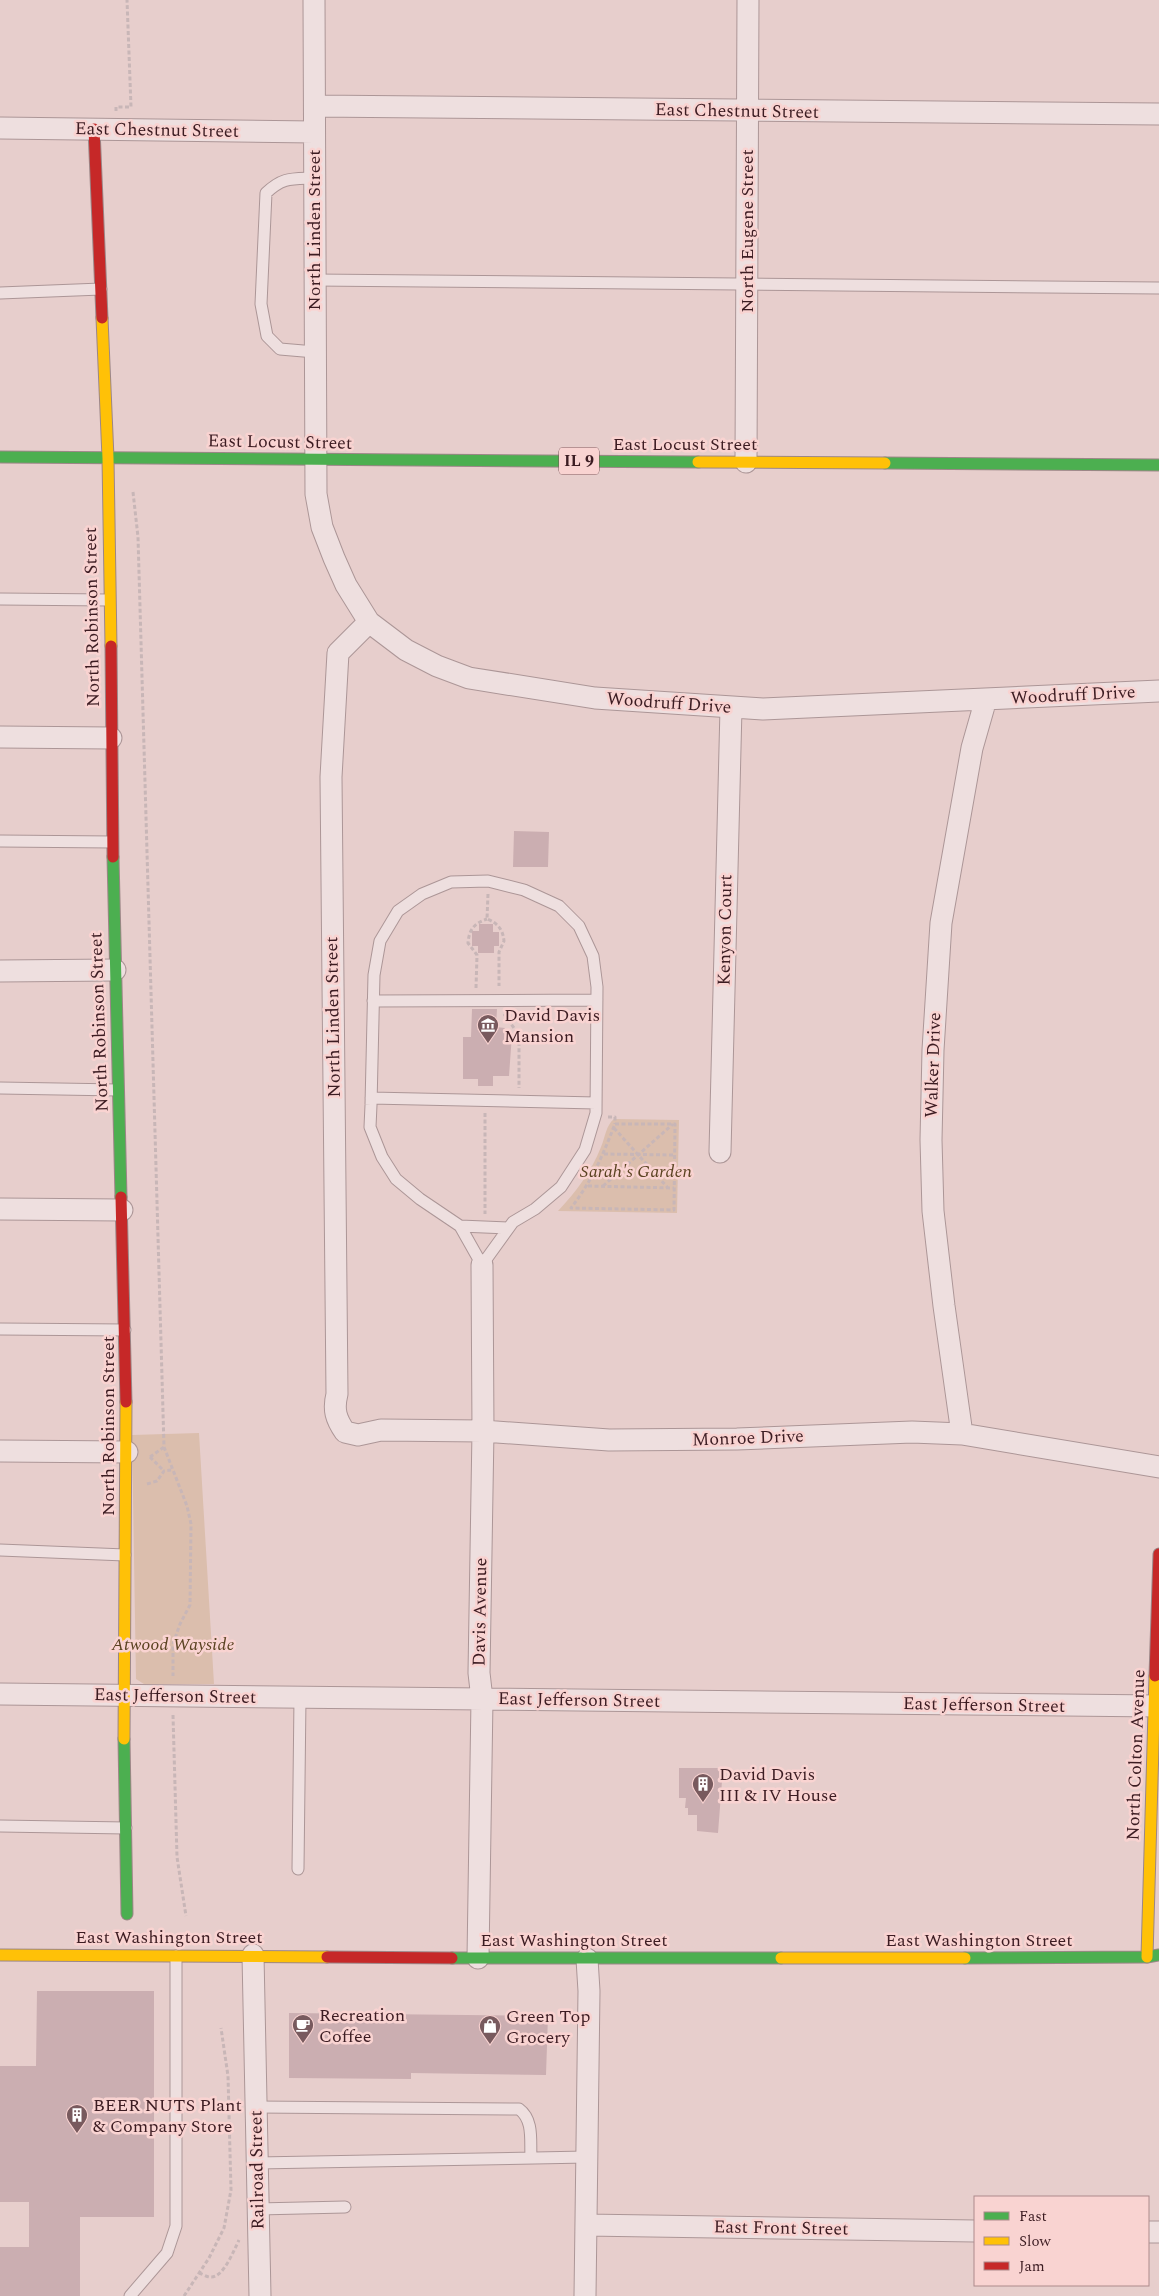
<svg xmlns="http://www.w3.org/2000/svg" width="1159" height="2296" viewBox="0 0 1159 2296" font-family="Spectral,serif">
  <style>
    .green { fill: #dbbead }
    .building { fill: #cbaeb1 }
    .lines { fill: none; stroke-linecap: round; stroke-linejoin: round }
    .lane-casing { stroke: #ac9697; stroke-width: 13 }
    .street-casing { stroke: #ac9697; stroke-width: 23 }
    .fast-casing { stroke: #9c8687; stroke-width: 13 }
    .slow-casing { stroke: #9c8687; stroke-width: 13 }
    .jam-casing { stroke: #9c8687; stroke-width: 13 }
    .path { stroke: #c8b6b7; stroke-width: 3; stroke-dasharray: 4 2.5; stroke-linecap: butt }
    .lane { stroke: #eedfdf; stroke-width: 11 }
    .street { stroke: #eedfdf; stroke-width: 21 }
    .fast { stroke: #4caf50; stroke-width: 11 }
    .slow { stroke: #ffc107; stroke-width: 11 }
    .jam { stroke: #c62828; stroke-width: 11 }
    .labels { text-anchor: middle; dominant-baseline: central; stroke-width: 5; stroke-linejoin: round; paint-order: stroke }
    .shield { fill: #f9d3d1; stroke: #755356; stroke-width: 1 }
    .shield-label { font-size: 16px; font-weight: bold; fill: #3c1c22 }
    .street-label { font-size: 18px; fill: #3c1c22; stroke: #f9d3d1 }
    .poi-label { font-size: 18px; fill: #3c1c22; stroke: #f9d3d1; text-anchor: start }
    .park-label { font-size: 18px; font-style: italic; fill: #5a4221; stroke: #f9d3d1 }
  </style>
  <rect width="100%" height="100%" fill="#e7cecc"/>
  <path class="green" d="M614 1119 679 1120 677 1213 558 1211C576 1192 591 1172 601 1147 605 1138 606 1125 614 1119Z
    M199 1433 214 1684H144L136 1679 132 1435Z"/>
  <path class="building" d="M514 831 549 832 548 867H513Z
    M479 924H493V932H499V946H494V953H478V946H472V931H479Z
    M472 1009H497L496 1027 505 1028V1034H512L509 1076H493V1086H478V1079H463V1037H471Z
    M679 1768H723L718 1833 697 1831V1815H688V1808H685L686 1798H679Z
    M37 1991H154V2217H80V2296H0V2247H29V2202H0V2066H36Z
    M289 2013 548 2016 546 2075 411 2073V2079L289 2078Z"/>
  <g class="lines">
    <g class="lane-casing">
      <path id="lane" d="M314 178C291 179 283 177 266 193L261 304 267 336 280 349 315 352
        M314 280 1159 288
        M0 293 101 289
        M0 599 109 600
        M0 841 112 842
        M488 881 524 890 559 906 579 926 593 956 597 987 596 1113 585 1150 561 1187 535 1209 513 1222 482 1265 460 1226 420 1199 396 1179 382 1157 370 1127 371 1105 374 975 380 941 398 911 422 894 451 882Z
        M373 1001 597 1000
        M0 1088 118 1090
        M371 1098 596 1103
        M460 1226 508 1228
        M0 1329 125 1330
        M0 1550 125 1555
        M0 1826 126 1828
        M298 1869 300 1698
        M256 2107 519 2109C534 2120 530 2141 531 2158
        M257 2163 587 2157
        M258 2209 345 2207
        M130 2296 167 2253 176 2226V1956"/>
    </g>
    <g class="street-casing">
      <path id="street" d="M314 0 316 494 322 527 334 558 346 585 369 622 406 650 437 666 469 678 595 698 763 709 1159 691
        M315 106 1159 114
        M0 128 314 132
        M746 462 748 0
        M369 622 338 653 331 777 337 1394C333 1410 336 1419 345 1432L358 1435 381 1430 483 1431 609 1440 737 1439 912 1432 962 1434 1159 1467
        M0 737 111 738
        M0 971 115 970
        M720 1152 731 708
        M0 1209 122 1210
        M962 1434 944 1306 933 1211 931 1140 933 1050 941 923 972 748 986 699
        M0 1451 127 1452
        M0 1694 1159 1706
        M253 1955 260 2296
        M478 1958 482 1699 479 1673 483 1431 482 1265
        M586 2225 975 2231
        M1148 2232H1159
        M585 2296 589 1991 587 1959"/>
    </g>
    <g class="fast-casing">
      <path id="fast" d="M0 457 698 462
        M885 463 1159 465
        M113 857 121 1197
        M124 1739 127 1914
        M452 1958H781
        M965 1958 1147 1957 1159 1955"/>
    </g>
    <g class="slow-casing">
      <path id="slow" d="M102 318 108 458 111 646
        M698 462 885 463
        M124 1739 126 1402
        M0 1955 327 1957
        M1147 1957 1155 1676
        M781 1958H965"/>
    </g>
    <g class="jam-casing">
      <path id="jam" d="M94 129 102 318
        M111 646 113 857
        M121 1197 126 1402
        M1155 1676 1159 1554
        M327 1957 452 1958"/>
    </g>
    <path class="path" d="M116 111V107H131L127 0
      M133 492 138 537 164 1447 187 1506 191 1524 190 1605 180 1624 173 1644V1676
      M488 894 487 919C498 923 503 930 504 941L499 952V986
      M476 988 477 955 468 943C469 929 475 923 487 919
      M504 1014 519 1035V1088
      M485 1113V1214
      M608 1117H615V1124
      M615 1124H675L674 1210 571 1208C593 1179 602 1157 615 1124Z
      M614 1128 668 1188
      M604 1154 675 1155
      M588 1186 674 1188
      M603 1186 673 1124
      M150 1457 164 1447
      M150 1457 164 1471
      M147 1484 157 1481 164 1471 171 1470
      M173 1715 177 1857 186 1916
      M199 2273C202 2274 207 2277 210 2277 223 2279 234 2250 239 2240
      M184 2296 209 2258 224 2228 231 2190 228 2076 221 2028"/>
    <use href="#lane" class="lane"/>
    <use href="#street" class="street"/>
    <use href="#fast" class="fast"/>
    <use href="#slow" class="slow"/>
    <use href="#jam" class="jam"/>
  </g>
  <defs>
    <g id="museum-pin" transform="scale(1.125)"><path d="M0 17L-7.5 6A9.5 9.5 0 1 1 7.5 6Z" fill="#785a5e" stroke="#f9d3d1"/><path d="M0-6L6-3V-2H-6V-3ZM-5-1h2V3h-2ZM-1-1h2V3h-2ZM3-1h2V3H3ZM-6 4H6V6H-6Z" fill="#fff"/></g>
    <g id="building-pin" transform="scale(1.125)"><path d="M0 17L-7.5 6A9.5 9.5 0 1 1 7.5 6Z" fill="#785a5e" stroke="#f9d3d1"/><path d="M-4-6H4V6H1V3H-1V6H-4ZM-2.5-4.3h1.7v1.8h-1.7ZM.8-4.3h1.7v1.8H.8ZM-2.5-1h1.7V.8h-1.7ZM.8-1h1.7V.8H.8Z" fill="#fff"/></g>
    <g id="cafe-pin" transform="scale(1.125)"><path d="M0 17L-7.5 6A9.5 9.5 0 1 1 7.5 6Z" fill="#785a5e" stroke="#f9d3d1"/><path d="M-5.5-4.5H6V0H3Q3 3.5 0 3.5H-2.5Q-5.5 3.5-5.5 0ZM3-3.2v2h1.7v-2ZM-6 4.5H4V6H-6Z" fill="#fff"/></g>
    <g id="shop-pin" transform="scale(1.125)"><path d="M0 17L-7.5 6A9.5 9.5 0 1 1 7.5 6Z" fill="#785a5e" stroke="#f9d3d1"/><path d="M-5-2.5h2.3a2.7 3.5 0 0 1 5.4 0H5L5.5 6h-11ZM-1.5-2.5h3a1.5 2.3 0 0 0-3 0Z" fill="#fff"/></g>
  </defs>
  <g fill-rule="evenodd">
    <use href="#museum-pin" x="488" y="1025"/>
    <use href="#building-pin" x="703" y="1784"/>
    <use href="#cafe-pin" x="303" y="2025"/>
    <use href="#shop-pin" x="490" y="2026"/>
    <use href="#building-pin" x="77" y="2115"/>
  </g>
  <g class="labels">
    <rect class="shield" x="559" y="447.5" width="40" height="27" rx="4"/>
    <g class="shield-label">
      <text x="579" y="461">IL 9</text>
    </g>
    <g class="street-label">
      <text transform="translate(737 111) rotate(1)">East Chestnut Street</text>
      <text transform="translate(157 130) rotate(1)">East Chestnut Street</text>
      <text transform="translate(314 230) rotate(-90)">North Linden Street</text>
      <text transform="translate(747 231) rotate(-90)">North Eugene Street</text>
      <text transform="translate(280 442) rotate(1)">East Locust Street</text>
      <text x="685" y="444">East Locust Street</text>
      <text transform="translate(92 617) rotate(-91)">North Robinson Street</text>
      <text transform="translate(1073 695) rotate(-3)">Woodruff Drive</text>
      <text transform="translate(669 703) rotate(4)">Woodruff Drive</text>
      <text transform="translate(725 930) rotate(-89)">Kenyon Court</text>
      <text transform="translate(333 1017) rotate(-91)">North Linden Street</text>
      <text transform="translate(99 1022) rotate(-92)">North Robinson Street</text>
      <text transform="translate(933 1065) rotate(-88)">Walker Drive</text>
      <text transform="translate(108 1426) rotate(-90)">North Robinson Street</text>
      <text transform="translate(748 1438) rotate(-2)">Monroe Drive</text>
      <text transform="translate(480 1612) rotate(-89)">Davis Avenue</text>
      <text transform="translate(175 1696) rotate(1)">East Jefferson Street</text>
      <text transform="translate(579 1700) rotate(1)">East Jefferson Street</text>
      <text transform="translate(984 1705) rotate(1)">East Jefferson Street</text>
      <text transform="translate(1136 1755) rotate(-88)">North Colton Avenue</text>
      <text x="169" y="1937">East Washington Street</text>
      <text x="574" y="1940">East Washington Street</text>
      <text x="979" y="1940">East Washington Street</text>
      <text transform="translate(257 2170) rotate(-91)">Railroad Street</text>
      <text transform="translate(781 2228) rotate(1)">East Front Street</text>
    </g>
    <g class="poi-label">
      <text x="504" y="1015">David Davis<tspan x="504" dy="21">Mansion</tspan></text>
      <text x="719" y="1774">David Davis<tspan x="719" dy="21">III &amp; IV House</tspan></text>
      <text x="319" y="2015">Recreation<tspan x="319" dy="21">Coffee</tspan></text>
      <text x="506" y="2016">Green Top<tspan x="506" dy="21">Grocery</tspan></text>
      <text x="93" y="2105">BEER NUTS Plant<tspan x="93" dy="21">&amp; Company Store</tspan></text>
    </g>
    <g class="park-label">
      <text x="636" y="1171">Sarah's Garden</text>
      <text x="173" y="1644">Atwood Wayside</text>
    </g>
  </g>
  <rect x="974" y="2196" width="175" height="90" fill="#f9d3d1" stroke="#ad8a8b"/>
  <rect x="984" y="2212" width="25" height="8" fill="#4caf50" stroke="#ad8a8b"/>
  <text x="1019" y="2221" font-size="15" fill="#3c1c22">Fast</text>
  <rect x="984" y="2237" width="25" height="8" fill="#ffc107" stroke="#ad8a8b"/>
  <text x="1019" y="2246" font-size="15" fill="#3c1c22">Slow</text>
  <rect x="984" y="2262" width="25" height="8" fill="#c62828" stroke="#ad8a8b"/>
  <text x="1019" y="2271" font-size="15" fill="#3c1c22">Jam</text>
</svg>
